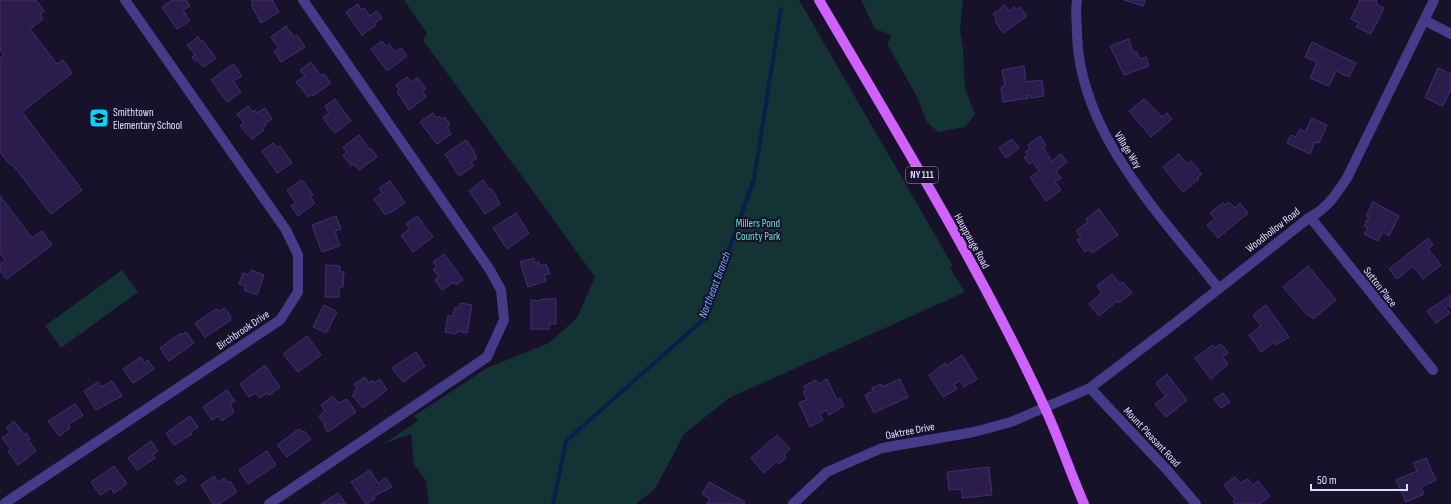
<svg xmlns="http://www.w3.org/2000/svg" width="1451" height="504" viewBox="0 0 1451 504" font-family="'Sofia Sans Condensed',sans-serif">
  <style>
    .green { fill: #143334 }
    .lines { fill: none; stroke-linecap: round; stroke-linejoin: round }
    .stream { stroke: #0b1d49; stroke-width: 4 }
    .building { fill: #2a1d4b; stroke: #432f77 }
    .minor { stroke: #453c89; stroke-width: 10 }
    .major { stroke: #cf62fe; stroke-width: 10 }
    .labels { text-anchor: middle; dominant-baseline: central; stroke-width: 4; stroke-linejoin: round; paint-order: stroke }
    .shield { fill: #17112a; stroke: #a49ebf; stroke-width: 1 }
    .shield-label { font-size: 10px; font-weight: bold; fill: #e1daff }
    .poi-label { font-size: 11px; fill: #e1daff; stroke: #17112a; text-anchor: start }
    .street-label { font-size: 11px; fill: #e1daff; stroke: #17112a }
    .park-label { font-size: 11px; fill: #65e0cb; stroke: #17112a }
    .water-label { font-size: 12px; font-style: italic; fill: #69aefe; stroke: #17112a }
  </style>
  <rect width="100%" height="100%" fill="#17112a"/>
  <path class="green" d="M404 0H799L953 266 950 268 965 292 729 398 684 434 655 489 636 504H429L426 481 414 464 411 434 383 444 418 421 414 416 487 368 549 343 577 318 595 277 423 40 427 33Z
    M861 0H963L960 31 963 49 965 89 975 114 965 127 938 132 927 122 916 95 887 44 892 35 875 29Z
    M122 270 138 292 61 348 45 326Z"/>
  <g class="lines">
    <path class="stream" d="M553 504 566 441 704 319 754 179 781 9"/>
  </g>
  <path class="building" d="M0 0H36L44 11 40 14 43 19 30 29 57 64 63 60 72 73 22 112 82 190 51 214 12 164 10 165 0 152V58L4 55 0 50Z
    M172 0H186L190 6 183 10 190 21 177 29 162 7Z
    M251 0H272L279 12 261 23 251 5 253 3Z
    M1124 0H1145L1143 6Z
    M1360 0H1377L1376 4 1384 8 1371 34 1356 27 1359 23 1351 19Z
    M358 4 361 10 364 8 370 16 377 11 382 18 375 23 376 25 362 35 346 12Z
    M1005 5 1009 11 1014 7 1016 10 1020 7 1027 16 1003 33 995 21 997 20 993 14Z
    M286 26 294 37 297 35 305 47 281 62 274 51 279 48 271 37Z
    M198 37 201 41H203L216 58 203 67 197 60 195 61 192 57 195 55 187 45Z
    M1129 39 1133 52H1137L1140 59 1146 57 1149 66 1124 75 1110 46Z
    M382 41 386 46 389 44 395 52 401 48 407 56 387 71 371 49Z
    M1312 42 1356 63 1349 77 1336 71 1329 86 1310 78 1317 62 1305 57Z
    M311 62 321 76 324 74 331 83 313 96 312 94 308 97 296 82 305 76 300 70Z
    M233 64 242 76 233 81 241 92 227 102 211 80Z
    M1024 66 1026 82 1042 80 1044 96 1031 98 1030 95 1027 96 1029 98 1003 102 1001 87 1005 86 1002 70Z
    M1438 68 1451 74V89L1443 106 1425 98Z
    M407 77 411 82 417 77 426 89 422 91 426 97 409 110 397 92 399 90 396 85Z
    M335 99 351 121 335 133 323 118 329 113 325 106Z
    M1144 99 1162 117 1167 113 1172 119 1151 137 1129 111Z
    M248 106 253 112 255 110 257 113 265 108 272 119 265 124 266 125 263 128 264 130 252 139 240 126 244 123 237 114Z
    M433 113 437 118 439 116 442 119 445 117 450 125 447 127 451 134 437 144 420 122Z
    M1312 118 1327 125 1319 143 1315 142 1310 154 1287 143 1291 135 1296 137 1300 129 1305 132Z
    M359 135 369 149 371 148 377 157 359 170 354 164 351 166 343 155 347 152 343 147Z
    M1040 136 1046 146 1043 148 1052 161 1061 154 1067 162 1056 171 1061 178 1055 182 1061 190 1046 201 1030 177 1039 171 1033 162 1029 164 1024 157 1028 155 1025 152 1030 149 1028 145Z
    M1012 139 1019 148 1006 158 999 148Z
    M466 140 475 152 474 153 477 158 471 162 474 166 459 176 445 154Z
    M273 143 277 148 280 146 292 163 277 173 262 151Z
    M1179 154 1187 164 1191 161 1202 174 1197 178 1199 179 1183 192 1163 167Z
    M302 180 313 195 310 197 315 203 298 216 291 206 296 203 287 190Z
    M483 180 490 190 492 189 500 204 485 214 469 191Z
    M390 181 405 203 390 213 389 212 385 215 374 199 382 193 379 188Z
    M0 196 32 238 42 231 52 245 7 279 0 271V264L5 260 0 253Z
    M1229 202 1235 208 1240 203 1248 213 1218 238 1207 225 1215 219 1210 213 1223 203 1225 205Z
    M1373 202 1399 216 1389 236 1383 232 1378 241 1364 234 1368 228 1364 226 1369 217 1366 216Z
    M1099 209 1118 235 1092 253 1089 249 1085 252 1077 240 1081 237 1076 231 1088 222 1086 219Z
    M516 213 529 233 507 249 493 228Z
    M336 216 341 229 335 231 340 246 322 252 312 225Z
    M417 216 433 237 413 252 401 235 410 229 406 224Z
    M1428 238 1433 245 1428 249 1441 265 1423 279 1413 266 1397 279 1389 269Z
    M444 254 463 280 456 285 454 282 442 290 435 280 439 277 433 270 437 267 433 262Z
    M534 258 535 263 539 262 540 266 546 264 550 274 544 275 546 281 528 287 520 262Z
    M326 265 340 266V272H344L343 287H339V297H325Z
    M1308 266 1336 300 1313 319 1309 315 1308 316 1283 287Z
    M251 270 264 275 257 295 244 290 246 286 239 284 243 273 249 275Z
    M1112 274 1120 284 1123 282 1132 293 1119 303 1117 301 1099 316 1089 304 1102 293 1097 286Z
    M1451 295V308L1448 305 1445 307 1450 313 1436 323 1427 311Z
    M541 299H556V324H549V329H531V300L541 301Z
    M460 303 472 305 467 333 457 331 456 334 445 332 448 316H453L455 307 459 308Z
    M324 305 337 312 326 333 313 327Z
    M1266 305 1289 337 1276 345 1274 342 1261 352 1249 335 1261 326 1253 315Z
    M224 308 231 316 230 318 231 320 205 337 195 323 216 309 220 311Z
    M186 332 194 343 169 361 160 348 181 333 182 335Z
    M307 336 321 355 298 372 283 354Z
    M1221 344 1228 353 1223 357 1228 364 1211 379 1195 358 1213 345 1215 348Z
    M416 352 425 366 403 382 392 368Z
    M962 355 977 379 964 387 960 381 954 384 957 389 943 397 929 375 945 363 946 366Z
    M141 357 144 363 148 360 154 369 133 383 123 369Z
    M265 365 280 387 269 395 267 393 260 398 256 393 249 397 240 384Z
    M1167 374 1187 400 1166 417 1155 404 1166 396 1156 383Z
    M365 377 368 383 372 380 374 383 380 379 387 390 363 408 352 395 355 393 354 391 357 388 354 384Z
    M827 379 837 400 840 398 844 406 829 415 826 410 820 414 823 420 810 427 799 403 807 399 803 392 806 390 804 386 816 380 819 384Z
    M900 379 908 397 874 413 865 395 873 391 872 388 881 384 882 387Z
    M112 381 122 396 96 410 84 391 98 382 101 387Z
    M227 390 235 401 230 404 234 412 222 421 218 416 212 420 203 407Z
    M1223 393 1230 402 1221 408 1214 399Z
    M333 396 338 403 347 399 356 412 328 432 324 426 325 425 319 416 325 411 321 405Z
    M75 404 83 415 68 425 70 428 59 436 48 421Z
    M190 416 198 427 191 432 192 434 174 445 166 433Z
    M14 421 24 434 26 433 30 439 28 440 36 451 18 465 8 451 11 449 2 438 10 432 6 428Z
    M299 429 302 432 304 431 311 439 287 457 277 445Z
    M777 435 790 449 784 455 786 458 779 464 777 461 764 473 751 458Z
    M151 441 158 451 153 454 155 458 137 470 128 458Z
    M267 451 276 465 248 484 239 470Z
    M1426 458 1436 480 1421 487 1424 494 1406 502 1396 480 1417 471 1413 463Z
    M114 466 127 484 114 493 111 488 100 495 91 482Z
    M989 467 992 495 962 498V489L949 490 947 472Z
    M370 470 378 483 386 478 392 487 374 496 375 499 366 504 351 482Z
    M182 475 186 480 178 485 175 480Z
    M214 476 218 482 224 478 227 483 230 481 237 492 219 504H213L201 485Z
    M1235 477 1240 483 1248 479 1253 485 1258 481 1270 496 1260 504H1235L1233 501 1235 499 1224 485Z
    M709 482 745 502 744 504H707L710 499 702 494Z
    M338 493 346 504H321Z"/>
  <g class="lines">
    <path class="minor" d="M1077 0C1075 11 1077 22 1077 33 1079 133 1160 214 1218 288
      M1424 20 1451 34
      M1310 217 1433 370
      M1090 388 1169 472 1196 504
      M5 503 280 320 298 292V255L286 230 125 0
      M269 504 487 357 504 320 501 290 490 270 303 0
      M793 504 827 472 882 448 974 432 1011 422 1090 388 1174 324 1310 217C1327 209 1337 193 1347 178L1434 0"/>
    <path class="major" d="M819 0C897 133 979 266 1044 406 1059 438 1070 472 1084 504"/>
  </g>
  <defs>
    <g id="school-square" transform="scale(1)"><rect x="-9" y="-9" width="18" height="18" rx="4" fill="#08d2fd" stroke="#17112a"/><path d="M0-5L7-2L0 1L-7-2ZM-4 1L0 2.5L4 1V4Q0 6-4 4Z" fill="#111"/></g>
  </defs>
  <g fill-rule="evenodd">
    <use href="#school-square" x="99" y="118"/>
  </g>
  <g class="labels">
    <rect class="shield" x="906" y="167" width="32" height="16" rx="3"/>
    <g class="shield-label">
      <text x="922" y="175">NY 111</text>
    </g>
    <g class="poi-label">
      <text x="113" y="112">Smithtown<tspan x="113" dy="13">Elementary School</tspan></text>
    </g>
    <g class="street-label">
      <text transform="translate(1128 150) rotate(58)">Village Way</text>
      <text transform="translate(1273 230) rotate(-38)">Woodhollow Road</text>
      <text transform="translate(972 241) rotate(61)">Hauppauge Road</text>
      <text transform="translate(1380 287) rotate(52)">Sutton Place</text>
      <text transform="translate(243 330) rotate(-34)">Birchbrook Drive</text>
      <text transform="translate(910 431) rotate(-11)">Oaktree Drive</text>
      <text transform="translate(1152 437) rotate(47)">Mount Pleasant Road</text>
    </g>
    <g class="park-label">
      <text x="758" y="223">Millers Pond<tspan x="758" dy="13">County Park</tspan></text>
    </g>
    <g class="water-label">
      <text transform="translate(715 285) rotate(-69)">Northeast Branch</text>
    </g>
  </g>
  <path d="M1311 484v6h96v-6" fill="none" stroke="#e1daff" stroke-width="2"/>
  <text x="1317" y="484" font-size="12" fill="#e1daff" stroke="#17112a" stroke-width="3" paint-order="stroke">50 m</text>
</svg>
